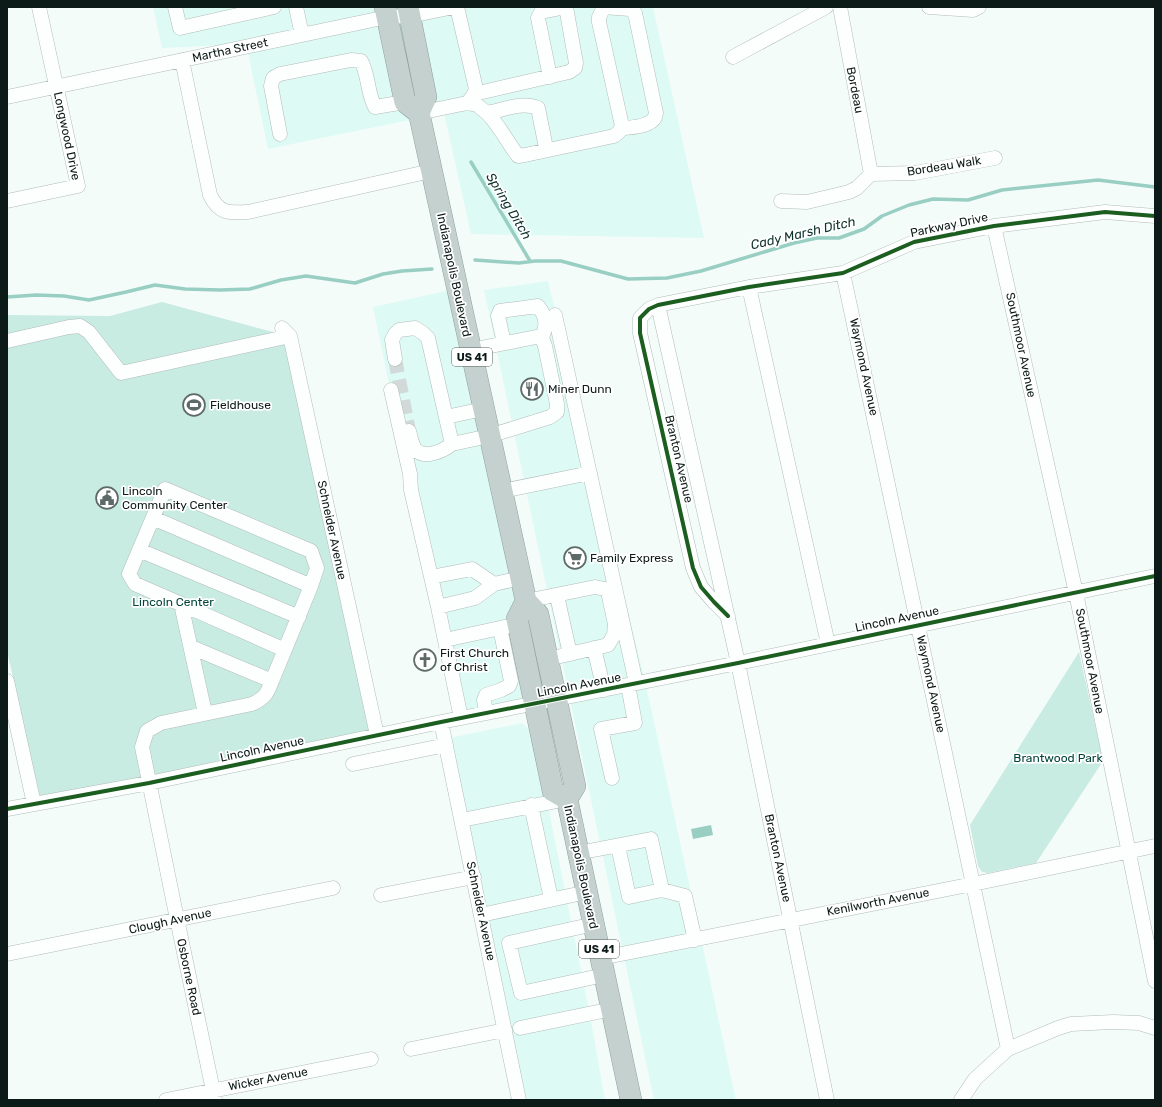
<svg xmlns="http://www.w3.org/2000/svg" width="1162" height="1107" viewBox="0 0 1162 1107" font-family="Rubik,sans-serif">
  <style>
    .built { fill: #ddfbf4 }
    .green { fill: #c8ebe2 }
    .water { fill: #99cec3 }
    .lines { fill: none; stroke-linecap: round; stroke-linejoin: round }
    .stream { stroke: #99cec3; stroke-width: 3.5 }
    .minor-tunnel { stroke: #d1dad8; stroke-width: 14; stroke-dasharray: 14 7; stroke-linecap: butt }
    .minor-casing { stroke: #b1bcb9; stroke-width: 15 }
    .highway-casing { stroke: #8fa19d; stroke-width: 22 }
    .minor { stroke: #fdfffe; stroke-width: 14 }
    .highway { stroke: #c4d1cf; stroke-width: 21 }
    .cycleway-casing { stroke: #fff; stroke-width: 6 }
    .cycleway { stroke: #1b5e20; stroke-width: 4 }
    .labels { text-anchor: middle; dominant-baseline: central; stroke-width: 3.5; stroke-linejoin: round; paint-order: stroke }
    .shield { fill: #fff; stroke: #565f5d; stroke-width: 1 }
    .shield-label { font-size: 11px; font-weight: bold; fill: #0d1b18 }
    .street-label { font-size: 12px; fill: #0d1b18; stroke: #fff }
    .poi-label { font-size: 12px; fill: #0d1b18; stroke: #fff; text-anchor: start }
    .park-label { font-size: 12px; fill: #004439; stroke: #fff }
    .water-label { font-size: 13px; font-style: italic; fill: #0e322b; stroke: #fff }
  </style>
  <rect width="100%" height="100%" fill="#f4fcfa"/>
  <path class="built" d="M153 7H653L704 238 471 234 444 113 268 149 246 44 162 48Z
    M548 281 646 685 736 1100H654L484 290Z
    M455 289 524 600 532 702 458 717 373 307Z
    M522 723 531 731 550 816 591 1021 605 1100H522L449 738Z"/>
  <path class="green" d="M162 302 284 335 372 732 40 798 7 651V315L110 316Z
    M1079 652 1103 761 1036 863 988 873 982 872 978 866 970 825Z"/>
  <path class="water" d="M711 825 713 835 693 839 691 829Z"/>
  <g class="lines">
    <path class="stream" d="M471 162 530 261
      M475 260 519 263 535 261H561L628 279 667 278 701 271 794 243 817 238H839L864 229 882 216 909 205 933 199 968 200 1002 190 1098 180 1155 187
      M7 297 36 295 64 296 89 300 126 292 155 285 185 289 220 290 250 289 281 280 306 276 355 283 383 274 402 271 432 269"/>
    <path class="minor-tunnel" d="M395 359 409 431"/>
    <g class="minor-casing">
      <path id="minor" d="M175 7 180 28 274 7
        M296 7 302 35
        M457 7 476 89 474 94 469 101
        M603 7 630 9 635 13 656 113C655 126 636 127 625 128L622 126 599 22V17L604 7
        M840 7 871 174
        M929 7 973 10 979 7
        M733 57 826 7
        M182 60 210 195C219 214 229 213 248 212L431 171
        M474 94 569 72 575 68 576 63 566 7 541 12 538 18 550 77
        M7 97 387 17 410 16 454 7
        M419 113 467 103 477 105 487 113C503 110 522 101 538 108L546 148 553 149 614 136 619 132 622 126
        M487 113C500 126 507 142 518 156L525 155 553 149
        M280 134 271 86 273 78 280 74 351 60 361 61C369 75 367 93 375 107L405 102
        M7 201 78 186 39 7
        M781 201 807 202 849 192 857 188 871 174 915 173 995 158
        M994 226 1076 593 1155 981
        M843 273 1008 1049
        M749 287 828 644
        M658 305 738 663 827 1100
        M555 315 636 683
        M282 328 290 336 377 735
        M7 341 69 327 80 326 89 332 121 373 290 336
        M504 343 498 316 500 311 538 306C547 318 547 324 542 338
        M395 359 392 340 395 334 399 330 415 328 423 333 428 338 452 444 489 436 550 417 557 412V404L545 346 542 338 536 337 471 350
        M391 390 410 474 411 490 438 607 461 718
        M446 417 483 409
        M409 431C411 437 411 443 415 449 424 460 443 451 452 444
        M502 491 590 473
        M153 518 311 586
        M139 550 299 617
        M431 577 472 569 494 584
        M557 596 570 654
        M526 601 595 587 605 589 608 592 615 624 614 635 608 645 548 659
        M181 604 285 650
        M438 607 475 598 494 584 521 578
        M728 616 714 602 701 587 693 568 640 333V318L649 309 658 305 749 287 843 273 914 242 994 226 1105 212 1155 216
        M445 640 509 626
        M191 647 272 681
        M594 648 604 690
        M7 681 34 804
        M205 713 181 604 135 584 129 574 165 489 311 551 317 568 311 586 272 681C267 694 265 698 252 704L161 723 147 731 142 747 177 919 215 1100
        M486 713 484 700 486 695 501 690 509 686 511 681 500 628
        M441 722 519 1100
        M353 764 446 745
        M612 778 601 729 635 723 628 685
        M531 805 551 899
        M7 809 149 783 441 722 738 663 1155 576
        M462 820 567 799
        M578 853 651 839 662 890 629 897 618 846
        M662 890 685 896 695 940
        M381 895 474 877
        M481 915 587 892
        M594 924 509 943 521 993 604 975
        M7 954 333 888
        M601 958 973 884 1155 846
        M520 1028 612 1009
        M411 1049 505 1030
        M166 1100 371 1059
        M961 1100 975 1079 1008 1049 1058 1028 1071 1024 1113 1022 1139 1023 1155 1028"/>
    </g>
    <g class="highway-casing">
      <path id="highway" d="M385 7 405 102 419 113 526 601 538 614 575 786 567 799 631 1100
        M408 7 426 97 419 113
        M526 601 517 619 553 791 567 799"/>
    </g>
    <use href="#minor" class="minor"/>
    <use href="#highway" class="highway"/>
    <g class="cycleway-casing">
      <path id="cycleway" d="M728 616 714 602 701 587 693 568 640 333V318L649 309 658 305 749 287 843 273 914 242 994 226 1105 212 1155 216
        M7 809 149 783 441 722 738 663 1155 576"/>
    </g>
    <use href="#cycleway" class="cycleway"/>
  </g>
  <defs>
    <g id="restaurant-ring" transform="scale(1.15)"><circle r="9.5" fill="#fff" stroke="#5e6a67" stroke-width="1.5"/><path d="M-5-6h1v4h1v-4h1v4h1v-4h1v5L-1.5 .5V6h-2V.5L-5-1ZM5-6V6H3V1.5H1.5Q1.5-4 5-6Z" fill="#5e6a67"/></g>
    <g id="stadium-ring" transform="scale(1.15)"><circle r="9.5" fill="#fff" stroke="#5e6a67" stroke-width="1.5"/><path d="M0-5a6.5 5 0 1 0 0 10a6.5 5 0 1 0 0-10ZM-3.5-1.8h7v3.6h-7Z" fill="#5e6a67"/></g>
    <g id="civic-ring" transform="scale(1.15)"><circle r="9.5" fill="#fff" stroke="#5e6a67" stroke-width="1.5"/><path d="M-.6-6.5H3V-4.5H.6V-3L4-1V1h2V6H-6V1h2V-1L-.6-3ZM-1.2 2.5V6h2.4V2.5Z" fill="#5e6a67"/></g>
    <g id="supermarket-ring" transform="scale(1.15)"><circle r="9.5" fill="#fff" stroke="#5e6a67" stroke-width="1.5"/><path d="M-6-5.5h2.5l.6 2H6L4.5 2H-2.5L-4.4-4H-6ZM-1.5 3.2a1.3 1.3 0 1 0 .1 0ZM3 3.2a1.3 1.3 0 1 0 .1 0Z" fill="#5e6a67"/></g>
    <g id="church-ring" transform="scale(1.15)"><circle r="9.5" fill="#fff" stroke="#5e6a67" stroke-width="1.5"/><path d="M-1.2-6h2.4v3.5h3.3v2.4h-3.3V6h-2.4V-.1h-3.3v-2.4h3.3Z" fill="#5e6a67"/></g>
  </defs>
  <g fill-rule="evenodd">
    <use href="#restaurant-ring" x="532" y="389"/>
    <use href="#stadium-ring" x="194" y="405"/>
    <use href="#civic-ring" x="107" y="498"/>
    <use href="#supermarket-ring" x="575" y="558"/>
    <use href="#church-ring" x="425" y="660"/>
  </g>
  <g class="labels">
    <g class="shield">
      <rect x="452" y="348" width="40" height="18" rx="3"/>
      <rect x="579" y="940" width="40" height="18" rx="3"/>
    </g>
    <g class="shield-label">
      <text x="472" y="357">US 41</text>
      <text x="599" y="949">US 41</text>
    </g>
    <g class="street-label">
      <text transform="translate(230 50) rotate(-12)">Martha Street</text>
      <text transform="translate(855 90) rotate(79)">Bordeau</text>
      <text transform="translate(67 136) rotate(78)">Longwood Drive</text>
      <text transform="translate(944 166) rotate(-9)">Bordeau Walk</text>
      <text transform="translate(949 225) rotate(-12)">Parkway Drive</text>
      <text transform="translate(454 275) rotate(78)">Indianapolis Boulevard</text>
      <text transform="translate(1021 345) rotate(78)">Southmoor Avenue</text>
      <text transform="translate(864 367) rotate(78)">Waymond Avenue</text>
      <text transform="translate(679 459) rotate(77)">Branton Avenue</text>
      <text transform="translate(332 530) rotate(78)">Schneider Avenue</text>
      <text transform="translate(897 619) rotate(-12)">Lincoln Avenue</text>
      <text transform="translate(1090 661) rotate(79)">Southmoor Avenue</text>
      <text transform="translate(931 684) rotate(78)">Waymond Avenue</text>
      <text transform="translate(579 685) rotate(-11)">Lincoln Avenue</text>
      <text transform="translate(262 749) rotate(-12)">Lincoln Avenue</text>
      <text transform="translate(778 858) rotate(78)">Branton Avenue</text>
      <text transform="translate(581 867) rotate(78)">Indianapolis Boulevard</text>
      <text transform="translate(878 902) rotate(-11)">Kenilworth Avenue</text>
      <text transform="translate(481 911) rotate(78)">Schneider Avenue</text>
      <text transform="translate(170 921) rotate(-12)">Clough Avenue</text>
      <text transform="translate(189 977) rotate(78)">Osborne Road</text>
      <text transform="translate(268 1079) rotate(-11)">Wicker Avenue</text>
    </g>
    <g class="poi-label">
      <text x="548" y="389">Miner Dunn</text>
      <text x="210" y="405">Fieldhouse</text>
      <text x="122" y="491">Lincoln<tspan x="122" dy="14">Community Center</tspan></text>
      <text x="590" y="558">Family Express</text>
      <text x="440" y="653">First Church<tspan x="440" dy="14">of Christ</tspan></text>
    </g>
    <g class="park-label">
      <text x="173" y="602">Lincoln Center</text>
      <text x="1058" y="758">Brantwood Park</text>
    </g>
    <g class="water-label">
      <text transform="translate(509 206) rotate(59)">Spring Ditch</text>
      <text transform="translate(803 233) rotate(-13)">Cady Marsh Ditch</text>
    </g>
  </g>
  <rect width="1162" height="1107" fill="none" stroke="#0d1b18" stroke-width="16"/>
</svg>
